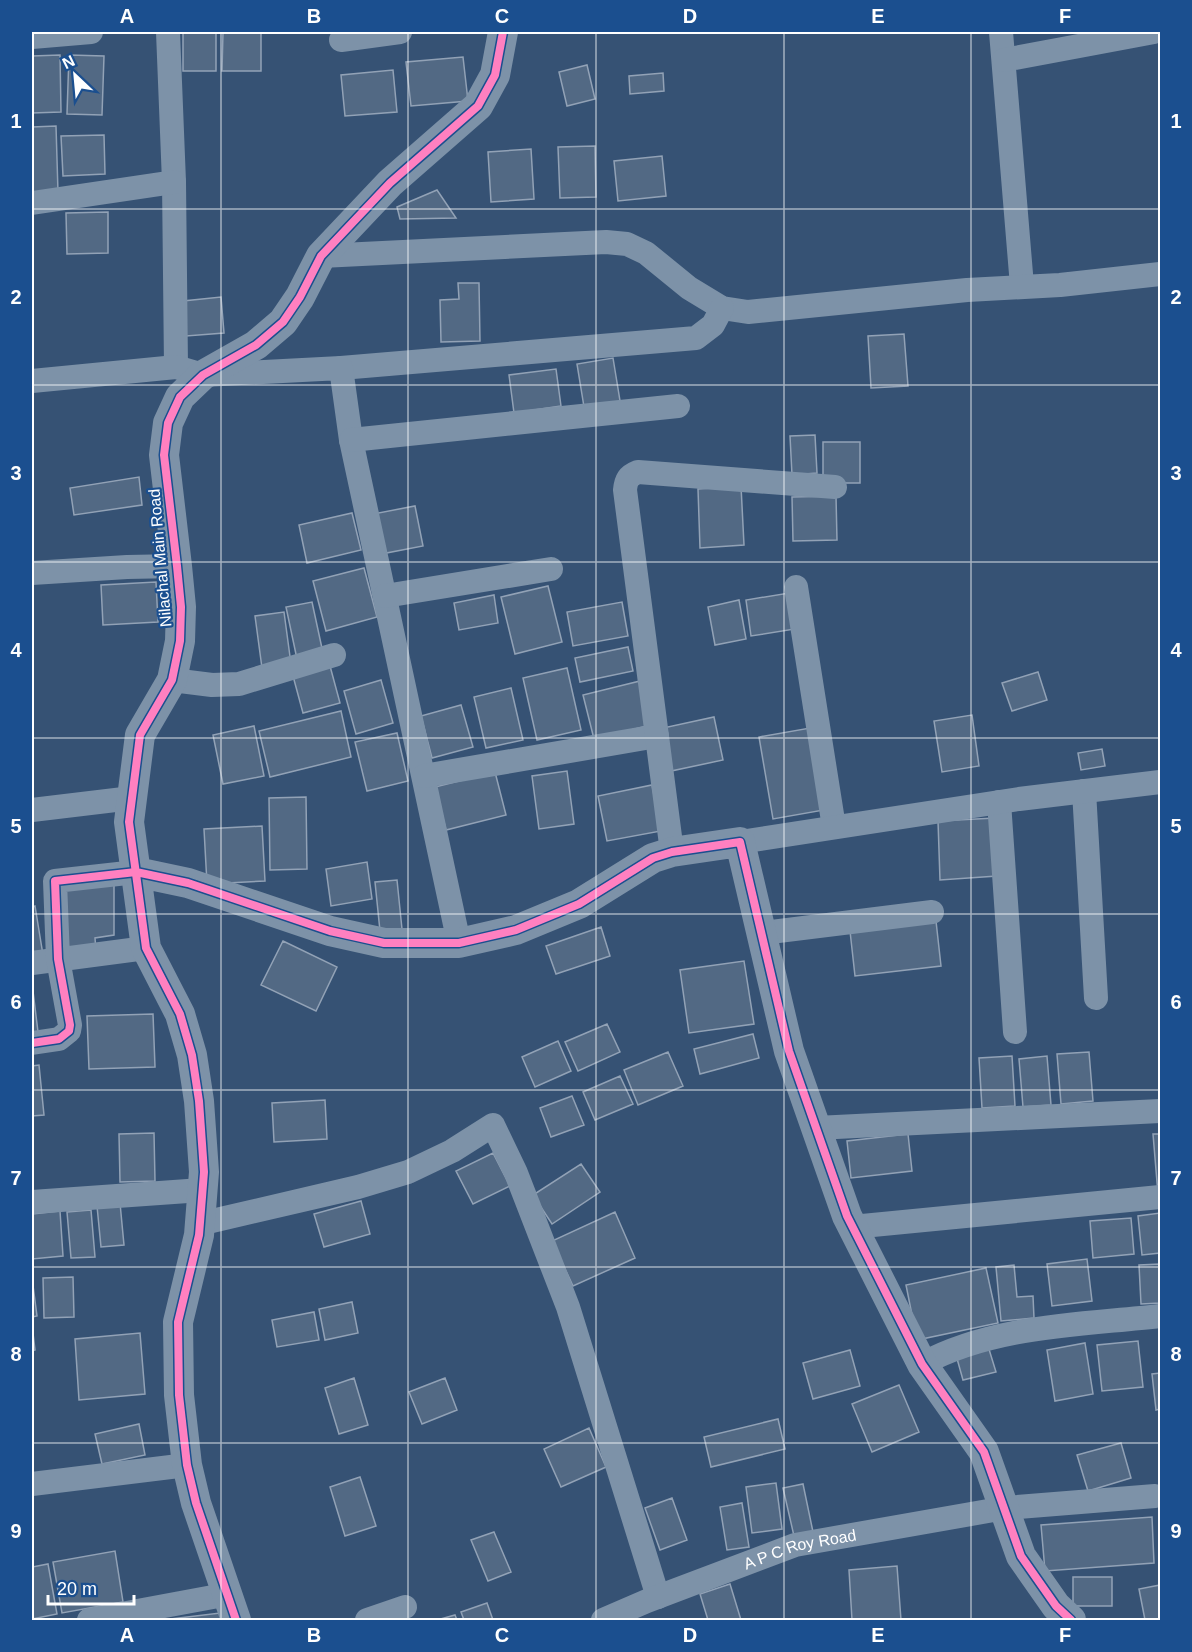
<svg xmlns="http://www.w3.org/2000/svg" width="1192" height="1652" viewBox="0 0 1192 1652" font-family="Helvetica,sans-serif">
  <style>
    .building { fill: #526984; stroke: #92a2b6; stroke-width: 1.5 }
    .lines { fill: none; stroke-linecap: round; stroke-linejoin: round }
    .minor { stroke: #7d92a8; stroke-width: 24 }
    .tertiary { stroke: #7d92a8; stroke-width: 30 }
    .cycleway-casing { stroke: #1b4f8f; stroke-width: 11 }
    .cycleway { stroke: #ff80c0; stroke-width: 8 }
    .grid { fill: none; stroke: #fff; stroke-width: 1.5; stroke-opacity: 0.55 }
    .labels { text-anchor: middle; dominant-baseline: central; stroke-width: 4.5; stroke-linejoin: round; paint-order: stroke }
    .street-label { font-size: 16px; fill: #fff; stroke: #1b4f8f }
    .neatline { fill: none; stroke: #fff; stroke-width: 2 }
    .grid-label { font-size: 20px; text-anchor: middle; font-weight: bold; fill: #fff }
  </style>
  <rect width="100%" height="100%" fill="#365274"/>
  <path class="building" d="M223 32H261V71H222Z
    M183 33H216V71H183Z
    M60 55 61 112 32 113V56Z
    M69 55 104 56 102 115 67 114Z
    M463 57 468 101 411 106 406 62Z
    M587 65 595 99 567 106 559 72Z
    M393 70 397 112 345 116 341 75Z
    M663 73 664 91 630 94 629 76Z
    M56 126 58 192 32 193V127Z
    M104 135 105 174 63 176 61 136Z
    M595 146 596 197 560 198 558 147Z
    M531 149 534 199 491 202 488 152Z
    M662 156 666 196 618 201 614 161Z
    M437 190 456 218 400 219 397 207Z
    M108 212V253L67 254 66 213Z
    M458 283H479L480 341 441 342 440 300 459 299Z
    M221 297 224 333 186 336 183 301Z
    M904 334 908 386 871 388 868 336Z
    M613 358 621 407 585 413 577 364Z
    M556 369 561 406 514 413 509 375Z
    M815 435 817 473 792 475 790 436Z
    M823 442H860V483H823Z
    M139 477 142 505 74 515 70 488Z
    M741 486 744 545 700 548 698 489Z
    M836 496 837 540 793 541 792 497Z
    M415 506 423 546 381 554 373 514Z
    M352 513 361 550 307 563 299 525Z
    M364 568 377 617 326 631 313 581Z
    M156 582 158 622 103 625 101 585Z
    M548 586 562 642 515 654 501 597Z
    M789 593 795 629 751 636 746 600Z
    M494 595 498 623 459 630 454 603Z
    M739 600 746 639 715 645 708 607Z
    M312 602 323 653 297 659 286 607Z
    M622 602 628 636 573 646 567 612Z
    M284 612 291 664 262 668 255 616Z
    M628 647 633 671 580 682 575 658Z
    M330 666 340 703 303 713 293 676Z
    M567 668 581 730 537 740 523 678Z
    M1038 672 1047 700 1012 711 1002 683Z
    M381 680 393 723 356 734 344 691Z
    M640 681 651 725 594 739 583 695Z
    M511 688 523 740 486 748 474 697Z
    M461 705 473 747 432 758 421 716Z
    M341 711 351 757 270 777 259 731Z
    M972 715 979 766 942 772 934 721Z
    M714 717 723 760 671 771 663 728Z
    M254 726 264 776 223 784 213 735Z
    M810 728 824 810 773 819 759 737Z
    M397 733 408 781 367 791 355 742Z
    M1102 749 1105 766 1081 770 1078 753Z
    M567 771 574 824 539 829 532 776Z
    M495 772 506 815 446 830 435 787Z
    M652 785 661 831 607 841 598 796Z
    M306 797 307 869 270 870 269 798Z
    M995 818 997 876 940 880 938 821Z
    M262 826 265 881 207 884 204 829Z
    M367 862 372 899 331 906 326 869Z
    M397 880 402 929 380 931 375 882Z
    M114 882V935L95 938 96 951 69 954 64 888Z
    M35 906 43 955 32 956V907Z
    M936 921 941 966 855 976 850 931Z
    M601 927 610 956 556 974 546 946Z
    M283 941 337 967 316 1011 261 985Z
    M744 961 754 1024 689 1033 680 970Z
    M32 983 38 1032 32 1033Z
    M153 1014 155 1067 89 1069 87 1016Z
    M607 1024 620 1052 578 1071 565 1042Z
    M753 1034 759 1058 700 1074 694 1049Z
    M558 1041 571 1071 535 1087 522 1057Z
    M668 1052 683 1086 638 1105 624 1070Z
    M1089 1052 1093 1101 1061 1104 1057 1054Z
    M1012 1056 1015 1106 982 1108 979 1058Z
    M1047 1056 1051 1105 1023 1107 1019 1059Z
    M39 1065 44 1115 32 1116V1066Z
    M620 1076 633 1104 595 1120 583 1092Z
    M572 1096 584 1125 551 1137 540 1108Z
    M325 1100 327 1139 274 1142 272 1103Z
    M154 1133 155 1181 120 1182 119 1134Z
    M908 1134 912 1171 851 1178 847 1141Z
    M1153 1134H1160V1193L1158 1194Z
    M493 1153 510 1186 473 1204 456 1171Z
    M581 1164 600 1192 552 1224 533 1195Z
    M361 1201 370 1234 324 1247 314 1214Z
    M120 1203 124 1245 101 1247 97 1206Z
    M91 1210 95 1257 71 1258 67 1212Z
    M60 1211 63 1256 32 1259V1214Z
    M615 1212 635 1258 573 1286 552 1241Z
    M1160 1213V1253L1142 1255 1138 1216Z
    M1131 1218 1134 1254 1093 1258 1090 1221Z
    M1087 1259 1092 1301 1052 1306 1047 1264Z
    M1160 1264V1303L1141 1304 1139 1265Z
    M1014 1265 1017 1297 1033 1296 1034 1318 1001 1321 996 1267Z
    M986 1268 998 1323 917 1340 906 1285Z
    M73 1277 74 1317 44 1318 43 1278Z
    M32 1278 37 1316 32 1317Z
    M352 1302 358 1333 325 1340 319 1309Z
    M314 1312 319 1340 277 1347 272 1320Z
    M32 1325 35 1350 32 1351Z
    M140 1333 145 1394 79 1400 75 1339Z
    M1138 1341 1143 1387 1102 1391 1097 1345Z
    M1085 1343 1093 1394 1055 1401 1047 1350Z
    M988 1346 996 1372 963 1380 956 1355Z
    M850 1350 860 1386 813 1399 803 1363Z
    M1160 1373V1409L1156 1410 1152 1374Z
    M354 1378 368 1425 339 1434 325 1388Z
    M445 1378 457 1410 422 1424 409 1392Z
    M899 1385 919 1432 872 1452 852 1404Z
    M778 1419 785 1449 711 1467 704 1437Z
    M139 1424 145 1455 102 1464 95 1434Z
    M589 1428 606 1467 561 1487 544 1449Z
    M1121 1443 1131 1478 1088 1491 1077 1455Z
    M360 1477 376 1526 345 1536 330 1487Z
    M776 1483 782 1529 752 1533 746 1487Z
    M803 1484 813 1532 794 1536 783 1488Z
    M672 1498 687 1540 660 1550 645 1508Z
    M742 1503 749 1547 727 1550 720 1507Z
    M1152 1517 1154 1563 1045 1571 1041 1525Z
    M494 1532 511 1572 488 1581 471 1540Z
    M115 1551 123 1602 62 1613 53 1562Z
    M48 1564 57 1614 32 1619V1567Z
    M897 1566 901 1620H852L849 1570Z
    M1073 1577H1112V1606H1073Z
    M730 1584 741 1620H708L700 1594Z
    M1160 1585V1620H1145L1139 1589Z
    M487 1603 493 1620H464L461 1612Z
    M220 1613 221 1620H171V1619Z
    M455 1615 457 1620H437Z"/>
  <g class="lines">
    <g class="minor">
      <path d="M168 32 174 182 176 367"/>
      <path d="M1001 32 1022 286"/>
      <path d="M32 37 91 32"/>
      <path d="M341 40 400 32"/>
      <path d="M1004 60 1154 32"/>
      <path d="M32 203 174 182"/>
      <path d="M321 256 606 242 627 244 646 253 689 288 722 308 748 312 967 290 1060 285 1160 274"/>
      <path d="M341 368 696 338 713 325 722 308"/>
      <path d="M32 381 176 367 203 375 341 368 351 440 459 943"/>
      <path d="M351 440 678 406"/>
      <path d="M32 573 127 567 177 566"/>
      <path d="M796 587 834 827"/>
      <path d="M385 596 551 569"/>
      <path d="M172 680 212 685 239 684 334 655"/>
      <path d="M424 776 657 736"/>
      <path d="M1084 791 1096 998"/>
      <path d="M999 802 1015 1032"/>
      <path d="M32 810 132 798"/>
      <path d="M740 842 1019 799 1160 782"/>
      <path d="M672 852 625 490C626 480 628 476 638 472L835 487"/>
      <path d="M762 933 932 912"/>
      <path d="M32 963 146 948"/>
      <path d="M32 1043 59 1039 69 1031 70 1025 58 959 55 881 136 872"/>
      <path d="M816 1128 1160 1111"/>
      <path d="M32 1202 202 1190"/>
      <path d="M199 1224 358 1187 408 1172 452 1151 493 1125 516 1173 568 1307 658 1597"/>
      <path d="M852 1227 1160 1197"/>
      <path d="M922 1364C994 1325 1081 1325 1160 1316"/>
      <path d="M32 1484 187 1465"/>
      <path d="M89 1620 229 1594"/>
      <path d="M367 1620 405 1607"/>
      <path id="s1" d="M603 1620 647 1601 795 1545 1005 1508 1155 1496"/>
    </g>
    <path class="tertiary" d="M136 872 188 883 330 931 384 943H459L516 930 579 904 653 858 672 852 740 842 789 1051 847 1216 922 1364 984 1452 1021 1556 1056 1606 1071 1620
      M236 1620 196 1503 187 1465 179 1395 178 1322 199 1235 204 1172 199 1101 192 1055 180 1014 146 948 129 822 140 735 172 680 180 641 181 607 177 566 164 455 168 423 180 397 203 375 256 345 283 322 300 297 321 256 390 183 478 106 495 75 503 32"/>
    <g class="cycleway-casing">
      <path id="cycleway" d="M32 1043 59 1039 69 1031 70 1025 58 959 55 881 136 872 188 883 330 931 384 943H459L516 930 579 904 653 858 672 852 740 842 789 1051 847 1216 922 1364 984 1452 1021 1556 1056 1606 1071 1620
        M236 1620 196 1503 187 1465 179 1395 178 1322 199 1235 204 1172 199 1101 192 1055 180 1014 146 948 129 822 140 735 172 680 180 641 181 607 177 566 164 455 168 423 180 397 203 375 256 345 283 322 300 297 321 256 390 183 478 106 495 75 503 32"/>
    </g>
    <use href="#cycleway" class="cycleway"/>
  </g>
  <path class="grid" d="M221 32V1620M408 32V1620M596 32V1620M784 32V1620M971 32V1620M32 209H1160M32 385H1160M32 562H1160M32 738H1160M32 914H1160M32 1090H1160M32 1267H1160M32 1443H1160"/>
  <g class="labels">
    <g class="street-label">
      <text transform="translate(160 558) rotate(-95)">Nilachal Main Road</text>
      <text stroke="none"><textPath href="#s1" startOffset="210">A P C Roy Road</textPath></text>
    </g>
  </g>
  <rect width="1192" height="1652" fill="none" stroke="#1b4f8f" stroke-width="66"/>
  <g transform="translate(75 75) rotate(334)" stroke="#1b4f8f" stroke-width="4.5" paint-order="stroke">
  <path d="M0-4.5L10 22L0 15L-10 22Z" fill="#ffffff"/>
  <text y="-9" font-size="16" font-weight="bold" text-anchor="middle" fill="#ffffff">N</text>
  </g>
  <path d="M48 1595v9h86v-9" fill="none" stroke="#ffffff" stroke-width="3"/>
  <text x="57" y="1595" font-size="18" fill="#ffffff" stroke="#1b4f8f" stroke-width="4.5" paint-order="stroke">20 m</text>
  <rect x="33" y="33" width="1126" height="1586" class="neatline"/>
  <g class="grid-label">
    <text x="127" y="23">A</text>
    <text x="314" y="23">B</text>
    <text x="502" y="23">C</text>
    <text x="690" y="23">D</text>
    <text x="878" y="23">E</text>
    <text x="1065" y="23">F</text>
    <text x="16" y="128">1</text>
    <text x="1176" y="128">1</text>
    <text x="16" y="304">2</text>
    <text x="1176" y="304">2</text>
    <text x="16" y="480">3</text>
    <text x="1176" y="480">3</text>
    <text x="16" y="657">4</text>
    <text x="1176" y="657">4</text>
    <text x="16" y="833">5</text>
    <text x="1176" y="833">5</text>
    <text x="16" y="1009">6</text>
    <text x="1176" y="1009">6</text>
    <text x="16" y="1185">7</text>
    <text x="1176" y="1185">7</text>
    <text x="16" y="1361">8</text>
    <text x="1176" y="1361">8</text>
    <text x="16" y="1538">9</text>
    <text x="1176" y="1538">9</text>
    <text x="127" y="1642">A</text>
    <text x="314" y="1642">B</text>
    <text x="502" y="1642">C</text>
    <text x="690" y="1642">D</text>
    <text x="878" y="1642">E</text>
    <text x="1065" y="1642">F</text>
  </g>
</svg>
